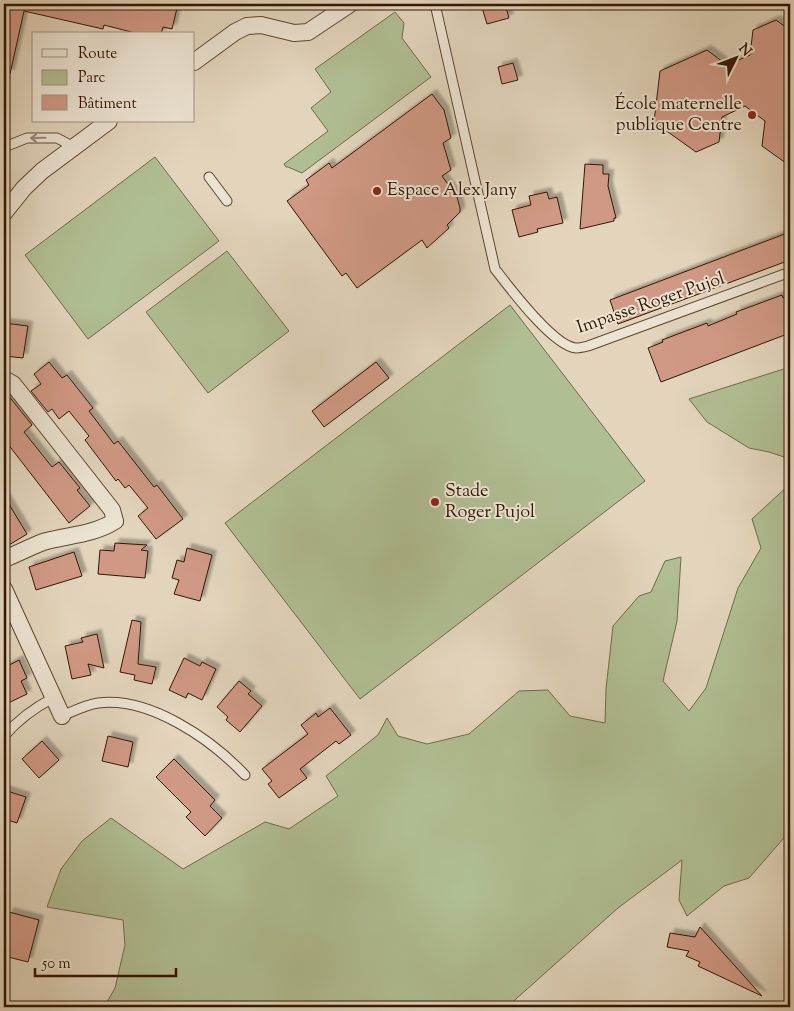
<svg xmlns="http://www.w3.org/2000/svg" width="794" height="1011" viewBox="0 0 794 1011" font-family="'Sorts Mill Goudy',serif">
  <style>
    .green { fill: #b0be93; stroke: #726a4a }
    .building { fill: #d09985; stroke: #331601; filter: url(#shadow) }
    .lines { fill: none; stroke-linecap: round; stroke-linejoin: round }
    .service-casing { stroke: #5f4630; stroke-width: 11 }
    .minor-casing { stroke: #5f4630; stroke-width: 18 }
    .service { stroke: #ece4d3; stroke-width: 9 }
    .minor { stroke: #ece4d3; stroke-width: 16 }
    .oneway { stroke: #998774 }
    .poi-dot { fill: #8f2418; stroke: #ece4d3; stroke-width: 2 }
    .labels { text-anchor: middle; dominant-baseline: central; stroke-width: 4; stroke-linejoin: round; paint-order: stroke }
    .poi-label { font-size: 18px; fill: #331601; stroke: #ece4d3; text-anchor: start }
    .street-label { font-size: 18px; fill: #331601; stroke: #ece4d3 }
  </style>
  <defs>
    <filter id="shadow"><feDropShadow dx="4.5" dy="-4.5" stdDeviation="1" flood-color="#0004"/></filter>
  </defs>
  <rect width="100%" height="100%" fill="#e2d5bc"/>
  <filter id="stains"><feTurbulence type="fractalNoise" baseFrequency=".004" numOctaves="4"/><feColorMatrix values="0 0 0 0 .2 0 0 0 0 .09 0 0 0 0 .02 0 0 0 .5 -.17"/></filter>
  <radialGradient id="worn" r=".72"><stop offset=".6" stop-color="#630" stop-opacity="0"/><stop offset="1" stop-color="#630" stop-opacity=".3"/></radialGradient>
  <path class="green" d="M395 12 404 23 402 38 431 77 302 173 288 167H286L284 164 328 131 311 108 331 92 315 69Z
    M155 157 219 241 88 339 25 255Z
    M227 251 289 331 208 393 146 312Z
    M510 305 645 481 360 699 225 523Z
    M790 367V459L769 452 749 448 707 422 689 399Z
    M790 484V831L749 878 724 886 687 916 679 900 682 860 618 908 507 1007H104L115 988 125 945 123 920 47 907 61 869 82 841 111 818 183 869 265 822 289 829 338 796 326 776 378 735 387 718 398 736 427 744 469 734 519 691 548 690 570 716 605 723 606 689 613 626 639 596 651 592 665 561 681 557 677 621 663 681 689 711 706 688 738 588 761 548 752 519Z"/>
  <path class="building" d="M4 4H178L172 29 163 27 161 34H139L104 25 103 29 24 11 10 74 4 73Z
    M481 4H505L509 18 487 24Z
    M776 20 790 30V166L762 146 765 121 745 106 722 117 719 142 696 152 654 122 660 71 707 50 727 65 750 55 753 30Z
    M513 63 518 80 502 84 498 67Z
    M432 94 444 110 451 138 443 143 451 170 442 176 457 197 460 208V212L447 225 449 228 427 248 422 240 357 288 346 273 342 276 287 201 309 185 306 180 317 172 329 163 332 168Z
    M585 164 603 165V174H609L608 186 616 218H614V221L580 229Z
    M547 192 549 199 557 197 563 223 537 229 538 232 519 237 512 210 531 205 529 196Z
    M790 232V260L618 324 610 300Z
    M782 295 783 298 790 295V333L661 382 648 348 663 342 662 340 707 323 708 326 737 314 736 312Z
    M4 323 28 326 23 358 4 356Z
    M49 362 62 378 67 375 93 408 89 411 114 444 118 441 154 487 157 485 183 519 156 539 138 516 148 508 129 485 125 488 118 479 116 481 85 440 89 436 69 411 59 419 52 409 48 412 31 391 41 384 34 374Z
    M376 362 389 378 324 427 312 411Z
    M4 390 32 425 24 432 52 467 59 462 80 488 77 490 90 506 69 523 4 439Z
    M4 496 27 534 4 548Z
    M115 543 147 545 141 550 148 551 145 578 98 574 100 550 114 551Z
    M187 548 212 555 200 601 174 594 179 580 172 578 177 560 184 562Z
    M74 552 82 576 36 590 29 567Z
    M132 620 141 622 138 664 156 667 152 684 134 680 135 675 120 672Z
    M97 634 104 668 88 664 91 675 72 679 65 646 83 642 81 638Z
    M184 658 200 666 202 662 216 669 202 700 188 693 186 698 169 690Z
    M19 660 27 678 21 681 27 694 4 705V668Z
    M239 681 251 691 248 694 262 706 240 732 226 720 228 717 217 707Z
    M330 708 351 735 339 744 336 741 300 769 307 778 279 798 268 784 272 781 262 769 308 734 301 725 316 713 318 717Z
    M108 736 133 742 128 767 102 761Z
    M42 741 59 760 39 778 22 759Z
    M174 759 215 800 210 806 222 818 205 836 186 817 191 812 156 777Z
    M4 790 26 797 17 823 4 819Z
    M9 912 39 920 28 962 4 956V932Z
    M700 927 762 996 698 966 700 962 686 956 689 951 667 947 670 933 695 937Z"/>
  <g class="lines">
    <g class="service-casing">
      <path id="service" d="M435 4 495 269C509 287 553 346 576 348 580 348 584 347 588 346L790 272
        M4 151 7 146 27 138H57L74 147
        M209 177 227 201
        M62 716C74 711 85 705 98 703 149 696 211 739 245 775
        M4 736C18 720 34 708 53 698"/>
    </g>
    <g class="minor-casing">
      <path id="minor" d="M194 62 235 32 247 26 261 25 294 33 308 32 350 4
        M4 213 24 188 42 171 109 121
        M4 379 13 384 21 394 112 510 115 521C93 535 67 535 43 542 30 547 17 554 4 559
        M4 589 62 716"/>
    </g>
    <use href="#service" class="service"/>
    <use href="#minor" class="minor"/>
  </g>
  <defs><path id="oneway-shaft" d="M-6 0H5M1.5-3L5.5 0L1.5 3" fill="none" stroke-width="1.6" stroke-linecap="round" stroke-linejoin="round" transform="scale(1.25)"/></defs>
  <use class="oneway" href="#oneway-shaft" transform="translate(38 138) rotate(179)"/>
  <g class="poi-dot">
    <circle cx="752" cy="115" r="5"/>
    <circle cx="377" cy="191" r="5"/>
    <circle cx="435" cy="502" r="5"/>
  </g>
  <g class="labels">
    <g class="poi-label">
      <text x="742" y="105" text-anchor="end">École maternelle<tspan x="742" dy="21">publique Centre</tspan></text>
      <text x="387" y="191">Espace Alex Jany</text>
      <text x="445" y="492">Stade<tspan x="445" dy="21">Roger Pujol</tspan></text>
    </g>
    <g class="street-label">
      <text transform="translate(651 304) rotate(-19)">Impasse Roger Pujol</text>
    </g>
  </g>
  <rect width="794" height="1011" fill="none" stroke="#e2d5bc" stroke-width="20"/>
  <rect x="5" y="5" width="784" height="1001" fill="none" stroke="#331601" stroke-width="2.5"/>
  <rect x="10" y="10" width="774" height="991" fill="none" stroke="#331601"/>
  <rect x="32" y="32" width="162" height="90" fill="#ece4d3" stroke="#a2927f"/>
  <rect x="42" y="49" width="25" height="8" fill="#ece4d3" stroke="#a2927f"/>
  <text x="78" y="58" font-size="15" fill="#331601">Route</text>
  <rect x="42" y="70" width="25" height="15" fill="#b0be93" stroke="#a2927f"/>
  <text x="78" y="82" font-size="15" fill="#331601">Parc</text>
  <rect x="42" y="95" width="25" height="15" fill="#d09985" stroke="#a2927f"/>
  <text x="78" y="108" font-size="15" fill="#331601">Bâtiment</text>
  <g transform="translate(736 58) rotate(48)" stroke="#ece4d3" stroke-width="4" paint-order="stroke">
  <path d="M0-4L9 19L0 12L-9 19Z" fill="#331601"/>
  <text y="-8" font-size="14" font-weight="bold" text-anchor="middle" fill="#331601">N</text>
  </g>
  <path d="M35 968v8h141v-8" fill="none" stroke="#331601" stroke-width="2.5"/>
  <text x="42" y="968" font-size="15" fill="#331601" stroke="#ece4d3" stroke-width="4" paint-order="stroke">50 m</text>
  <rect width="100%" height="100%" filter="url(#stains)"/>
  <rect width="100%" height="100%" fill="url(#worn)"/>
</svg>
